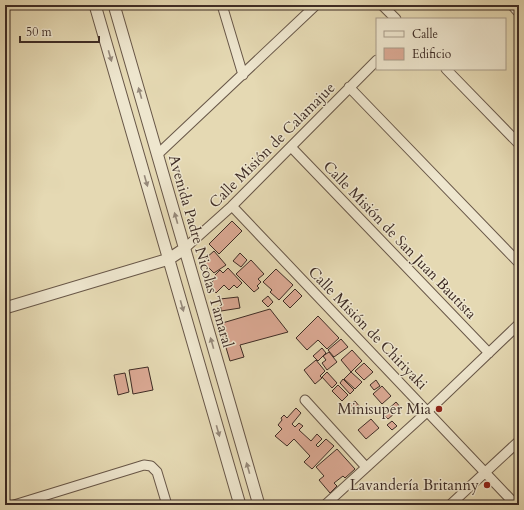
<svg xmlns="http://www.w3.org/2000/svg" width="524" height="510" viewBox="0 0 524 510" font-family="Cardo,serif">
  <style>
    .building { fill: #dba994; stroke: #3e2c25 }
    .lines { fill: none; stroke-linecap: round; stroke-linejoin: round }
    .minor-casing { stroke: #685748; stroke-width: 11 }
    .tertiary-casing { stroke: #685748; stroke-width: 13 }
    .minor { stroke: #eee6ce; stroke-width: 9 }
    .tertiary { stroke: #eee6ce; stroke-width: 11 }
    .oneway { fill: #96897a }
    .poi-dot { fill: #8f2418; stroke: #eee6ce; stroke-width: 1.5 }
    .labels { text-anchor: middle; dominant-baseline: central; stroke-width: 3; stroke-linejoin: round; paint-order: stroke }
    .street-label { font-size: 15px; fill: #3e2c25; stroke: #eee6ce }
    .poi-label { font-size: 15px; fill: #3e2c25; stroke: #eee6ce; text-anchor: end }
  </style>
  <rect width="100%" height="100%" fill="#e5d9b3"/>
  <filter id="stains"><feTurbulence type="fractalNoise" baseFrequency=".005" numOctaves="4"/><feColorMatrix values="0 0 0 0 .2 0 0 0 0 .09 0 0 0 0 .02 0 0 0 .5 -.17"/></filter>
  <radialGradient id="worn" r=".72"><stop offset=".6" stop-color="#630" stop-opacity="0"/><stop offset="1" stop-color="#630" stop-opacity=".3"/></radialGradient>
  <path class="building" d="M232 221 242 231 219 254 209 244Z
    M214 251 226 265 214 273 204 263 208 260 206 258Z
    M240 253 247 260 241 267 233 261Z
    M251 260 264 274 258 279 261 282 257 286 259 288 254 292 236 274Z
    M228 268 242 283 237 288 234 285 229 290 224 285 216 293 209 285 216 278 214 276 220 270 223 273Z
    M276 269 293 285 279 300 270 292 272 290 263 282Z
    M295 289 302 296 290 308 283 301Z
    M268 296 273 302 268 307 262 301Z
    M238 297 240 308 221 311 220 299Z
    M270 309 288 332 240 345 244 357 230 361 219 324Z
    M318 316 339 338 327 349 318 340 307 350 296 338Z
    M341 339 348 347 334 357 328 350Z
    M322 348 326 353 318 361 313 356Z
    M352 350 362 361 351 372 341 360Z
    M329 352 337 362 327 370 322 363 326 360 323 356Z
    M316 360 325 371 320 376 322 378 315 384 304 370Z
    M364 363 373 372 364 380 355 371Z
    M148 367 153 390 133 394 129 370Z
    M327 372 337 383 332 388 322 377Z
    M351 372 362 382 355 389 344 379Z
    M125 373 129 392 118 395 114 375Z
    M343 379 354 390 350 394 340 383Z
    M376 380 380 386 374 390 370 385Z
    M338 385 348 395 342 401 332 391Z
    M382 386 391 396 382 404 373 394Z
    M355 401 360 407 353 413 348 406Z
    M396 402 401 408 388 419 383 414Z
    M296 408 301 413 292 424 295 427 299 423 303 426 299 430 311 441 317 434 322 439 316 445 318 447 326 439 334 446 312 469 304 462 310 456 294 439 287 446 275 436 282 429 278 425 282 420 281 418 284 415 287 418Z
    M371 419 379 428 366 439 358 430Z
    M392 421 397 426 392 430 387 425Z
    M337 449 355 469 345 478 343 476 334 483 337 486 330 493 319 480 324 476 316 467Z"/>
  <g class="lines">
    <g class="minor-casing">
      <path id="minor" d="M222 5 243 75
        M382 5 396 19
        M512 5 519 13
        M446 69 519 144
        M349 87 519 263
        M291 147 489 353
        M158 154 316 5
        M232 206 516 505
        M184 249 232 206 377 60
        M305 400 366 467
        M14 505 144 465 151 466 157 472 167 505
        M325 505 428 411 519 324
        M450 505 519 441"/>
    </g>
    <g class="tertiary-casing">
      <path id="tertiary" d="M95 5 240 505
        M114 5 259 505
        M5 308 169 259 184 249"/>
    </g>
    <use href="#minor" class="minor"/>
    <use href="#tertiary" class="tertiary"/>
  </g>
  <defs><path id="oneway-solid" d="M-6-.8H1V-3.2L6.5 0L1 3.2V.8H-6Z"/></defs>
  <g class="oneway">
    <use href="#oneway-solid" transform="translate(110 56) rotate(74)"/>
    <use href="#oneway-solid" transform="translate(140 93) rotate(-106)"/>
    <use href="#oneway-solid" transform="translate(146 181) rotate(74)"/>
    <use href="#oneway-solid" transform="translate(176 218) rotate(-106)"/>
    <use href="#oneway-solid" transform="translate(182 306) rotate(74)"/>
    <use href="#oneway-solid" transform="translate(212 343) rotate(-106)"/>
    <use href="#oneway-solid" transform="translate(218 431) rotate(74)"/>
    <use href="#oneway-solid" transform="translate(248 468) rotate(-106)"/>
  </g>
  <g class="poi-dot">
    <circle cx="439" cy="409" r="4"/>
    <circle cx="487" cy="485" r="4"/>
  </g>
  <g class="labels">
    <g class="street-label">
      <text transform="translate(272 145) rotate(-45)">Calle Misión de Calamajue</text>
      <text transform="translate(400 240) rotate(46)">Calle Misión de San Juan Bautista</text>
      <text transform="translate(201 251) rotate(74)">Avenida Padre Nicolas Tamaral</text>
      <text transform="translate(368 328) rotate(46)">Calle Misión de Chiriyaki</text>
    </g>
    <g class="poi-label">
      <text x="431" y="409">Minisuper Mia</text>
      <text x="479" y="485">Lavandería Britanny</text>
    </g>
  </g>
  <rect width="524" height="510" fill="none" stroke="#e5d9b3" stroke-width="20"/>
  <rect x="6" y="6" width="512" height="498" fill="none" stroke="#3e2c25" stroke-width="2"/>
  <rect x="10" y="10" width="504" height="490" fill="none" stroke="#3e2c25"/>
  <rect x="376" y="18" width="130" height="52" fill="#eee6ce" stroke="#a89c8a"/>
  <rect x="384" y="31" width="20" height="6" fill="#eee6ce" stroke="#a89c8a"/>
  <text x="412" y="38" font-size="12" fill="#3e2c25">Calle</text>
  <rect x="384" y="48" width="20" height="12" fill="#dba994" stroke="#a89c8a"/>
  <text x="412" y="58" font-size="12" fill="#3e2c25">Edificio</text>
  <path d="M20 36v6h79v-6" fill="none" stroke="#3e2c25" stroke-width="2"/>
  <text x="26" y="36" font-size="12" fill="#3e2c25" stroke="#eee6ce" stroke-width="3" paint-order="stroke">50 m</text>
  <rect width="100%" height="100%" filter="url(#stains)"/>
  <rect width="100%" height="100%" fill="url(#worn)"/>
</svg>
